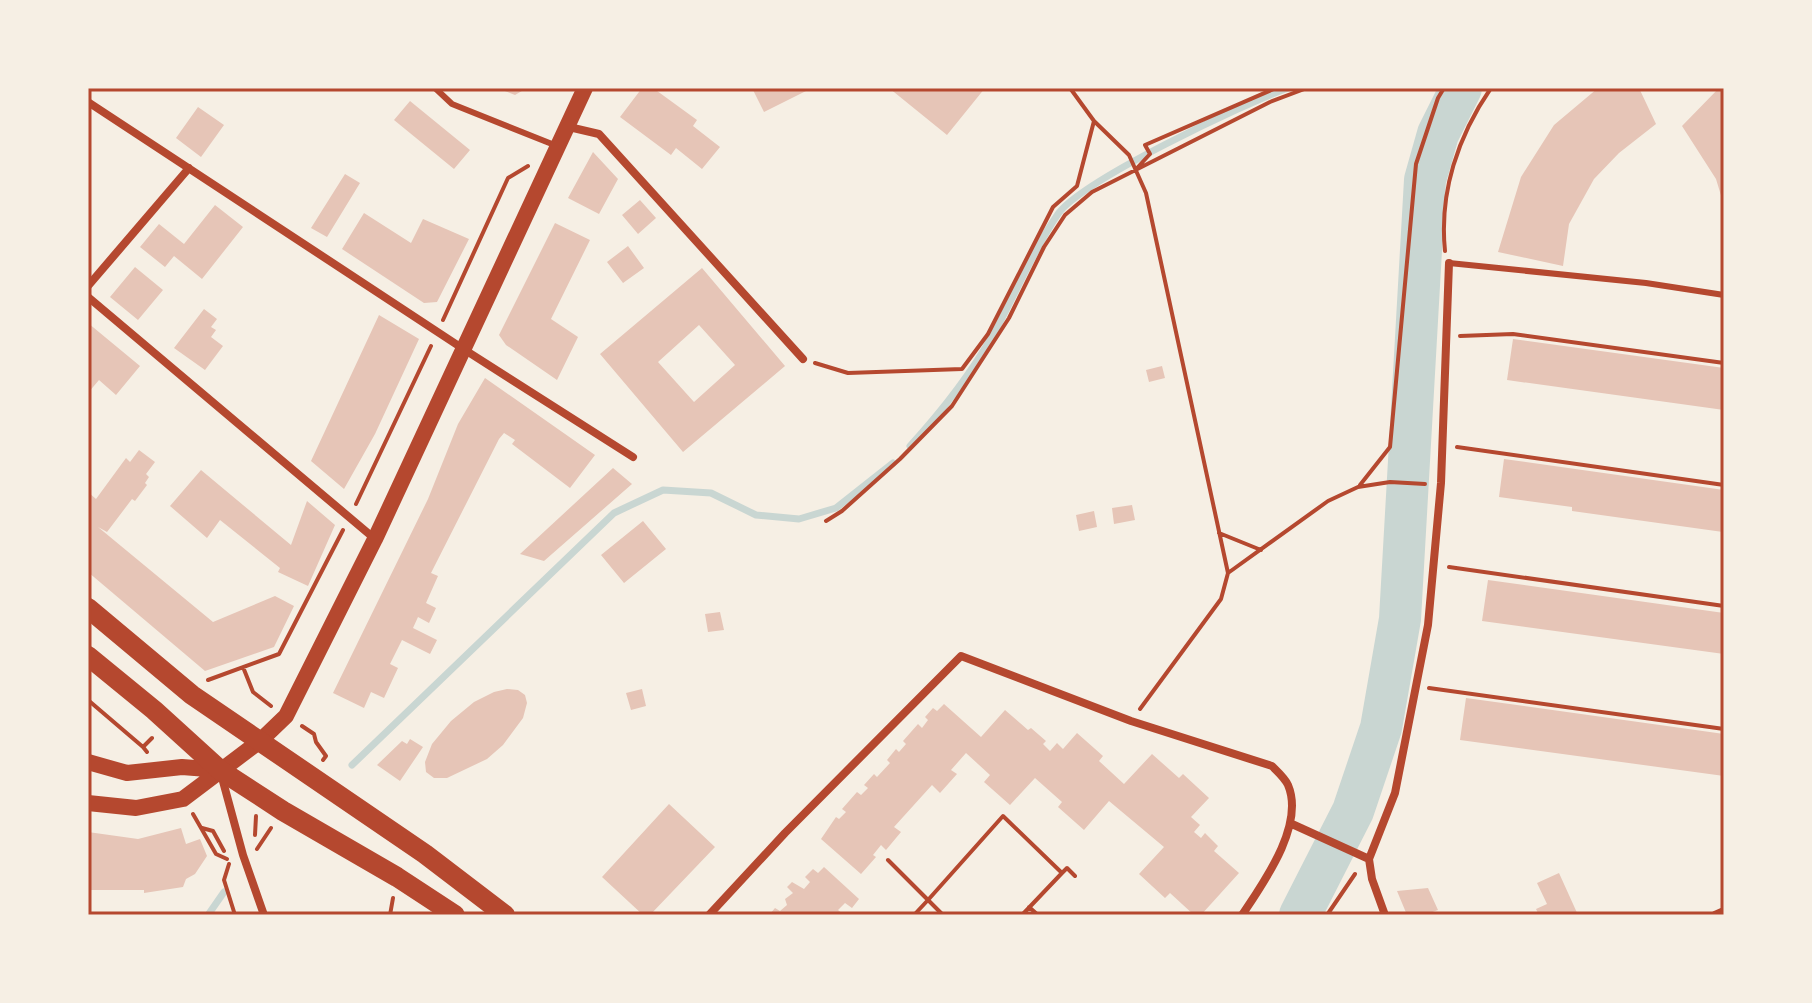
<svg xmlns="http://www.w3.org/2000/svg" width="1812" height="1003" viewBox="0 0 1812 1003" font-family="'Work Sans',sans-serif">
  <style>
    .lines { fill: none; stroke-linecap: round; stroke-linejoin: round }
    .stream { stroke: #c9d6d2; stroke-width: 7 }
    .river { stroke: #c9d6d2; stroke-width: 42 }
    .building { fill: #e6c5b7; fill-rule: evenodd }
    .path { stroke: #b5482f; stroke-width: 4 }
    .service { stroke: #b5482f; stroke-width: 6 }
    .minor { stroke: #b5482f; stroke-width: 8 }
    .secondary { stroke: #b5482f; stroke-width: 16 }
    .primary { stroke: #b5482f; stroke-width: 20 }
    .neatline { fill: none; stroke: #b5482f; stroke-width: 3 }
  </style>
  <rect width="100%" height="100%" fill="#f6efe4"/>
  <g class="lines">
    <path class="stream" d="M910 446C942 411 971 374 994 333 1015 295 1033 250 1058 214 1081 181 1245 103 1288 88
      M352 765 614 513 663 490 711 493 756 515 799 519 836 508 893 463
      M208 915 224 892"/>
    <path class="river" d="M1300 915 1353 811 1381 728 1400 619 1425 180 1438 134 1461 88"/>
  </g>
  <path class="building" d="M497 88H527L515 95Z
    M642 88H653L697 120 693 126 720 147 702 169 676 148 671 155 620 117Z
    M752 88H812L764 112Z
    M889 88H985L947 135Z
    M1598 88H1639L1656 124 1619 153 1594 179 1569 224 1563 266 1498 252 1521 177 1554 125Z
    M1719 88H1724L1723 202 1716 179 1682 126Z
    M410 101 470 150 454 169 394 120Z
    M198 107 224 125 201 157 176 138Z
    M593 152 618 179 599 214 568 198Z
    M345 174 360 183 327 237 311 228Z
    M640 200 656 218 638 234 622 215Z
    M215 205 243 227 202 279 174 256 165 267 140 247 159 224 184 244Z
    M364 213 411 243 423 219 469 239 437 302 424 303 342 249Z
    M555 223 590 240 551 319 578 337 557 380 506 345 499 335Z
    M628 246 644 268 623 283 607 262Z
    M135 267 163 290 138 320 110 297Z
    M702 268 785 366 683 452 600 354ZM699 325 735 365 694 402 658 362Z
    M204 309 217 319 211 327 216 330 211 337 223 346 205 370 174 348Z
    M379 315 419 339 375 434 344 489 311 461Z
    M88 323 140 366 116 395 99 380 88 393Z
    M1513 339 1724 368V410L1507 380Z
    M1162 366 1165 378 1149 382 1146 370Z
    M485 378 595 455 570 488 512 444 515 440 504 433 499 439 431 573 438 576 426 603 436 608 429 623 418 617 413 628 437 640 430 654 402 640 390 664 398 668 384 698 371 692 364 708 333 693 428 499 458 424Z
    M139 450 155 462 146 474 149 477 145 483 147 485 135 501 132 499 107 532 98 527 213 622 275 596 294 606 274 647 205 671 88 572V492L96 499 126 458 130 462Z
    M1504 459 1724 490V529L1723 532 1572 511V507L1499 497Z
    M613 468 632 484 544 561 520 554Z
    M201 470 291 545 307 501 335 525 308 586 278 572 280 568 220 520 207 538 170 506Z
    M1132 505 1135 520 1114 524 1112 508Z
    M1094 511 1097 527 1079 531 1076 515Z
    M643 521 666 549 624 583 601 555Z
    M1488 580 1724 613V654L1482 621Z
    M720 612 724 630 708 632 705 614Z
    M507 689 518 690 525 695 527 703 523 718 503 745 487 759 447 778H434L426 772 425 762 432 744 451 721 474 702 494 692Z
    M642 689 646 706 631 710 626 693Z
    M1466 698 1724 734V776L1460 740Z
    M944 704 981 737 1005 710 1028 730 1031 728 1046 741 1043 744 1050 751 1057 743 1063 749 1077 733 1103 756 1099 761 1124 784 1152 754 1179 778 1183 774 1209 798 1191 817 1200 825 1194 832 1201 838 1205 833 1218 846 1214 851 1239 873 1201 915H1194L1170 893 1165 898 1139 874 1164 847 1109 801 1084 830 1058 807 1062 802 1035 778 1010 805 984 782 990 775 966 753 951 770 957 774 940 793 932 785 894 827 901 832 886 850 881 845 873 855 876 857 861 874 821 839 836 817 839 819 846 812 842 809 857 792 861 795 868 788 864 785 874 774 877 777 890 763 887 760 896 749 899 752 906 744 903 741 918 724 922 728 928 720 925 717 933 708 937 711Z
    M410 739 423 747 400 781 377 765 402 741 407 744Z
    M669 804 715 847 650 915H643L602 877Z
    M181 828 186 844 200 839 207 856 195 874 186 879 183 887 144 893V890H88V832L138 839Z
    M824 867 859 899 852 908 845 903 838 910 844 915H769L775 908 780 911 787 905 785 899 793 893 787 887 792 882 804 889 810 882 805 877 813 869 818 873Z
    M1559 873 1578 915H1539L1536 909 1547 904 1537 883Z
    M1428 888 1438 910 1424 915H1407L1397 891Z"/>
  <g class="lines">
    <path class="path" d="M1070 88 1094 121 1129 155 1146 193 1228 573
      M1138 167 1150 154 1145 145 1276 88
      M1445 251C1439 192 1458 136 1491 88
      M443 320 508 178 528 166
      M1460 336 1513 334 1724 363
      M815 363 848 373 962 369 988 334 1053 207 1077 186 1094 121
      M1457 447 1724 485
      M1360 485 1390 447 1416 164 1438 98 1444 88
      M356 504 431 346
      M826 521 842 511 900 459 952 406 1009 318 1044 247 1065 215 1092 192 1270 102 1307 88
      M1219 533 1261 550
      M1449 567 1724 606
      M243 667 253 692 271 706
      M208 680 279 654 343 530
      M1429 688 1724 729
      M88 700 143 747
      M1140 709 1221 599 1228 573 1328 501 1358 487 1390 482 1425 484
      M302 726 314 734 316 742 326 756 323 760
      M147 752 143 747 152 738
      M193 814 216 854 227 859
      M202 828 213 831 224 851
      M255 835 256 816
      M257 849 271 828
      M888 860 928 900 914 915
      M229 864 224 880 235 915
      M1062 873 1067 868 1075 876
      M1029 907 1038 915
      M390 915 393 898
      M943 915 928 900 1003 816 1062 873 1022 915
      M1327 915 1355 874"/>
    <path class="service" d="M435 88 452 104 557 146
      M1449 263 1646 283 1724 295"/>
    <path class="minor" d="M88 102 465 350 633 457
      M569 127 599 134 803 359
      M88 286 189 168
      M88 297 375 539
      M221 774 243 855 264 915
      M1292 824 1369 859
      M709 915 785 833 961 656 1131 721 1272 766C1277 771 1285 778 1288 785 1305 825 1264 882 1242 915
      M1385 915 1372 879 1369 859 1395 793 1428 625 1441 483 1449 263
      M1715 915 1724 911"/>
    <path class="secondary" d="M88 762 127 773 182 767 220 770
      M88 803 136 808 183 799 260 741 286 716 375 539 585 88"/>
    <path class="primary" d="M88 608 192 695 425 854 505 915
      M88 656 154 710 220 770 283 811 397 877 455 915"/>
  </g>
  <rect width="1812" height="1003" fill="none" stroke="#f6efe4" stroke-width="180"/>
  <rect x="90" y="90" width="1632" height="823" class="neatline"/>
</svg>
